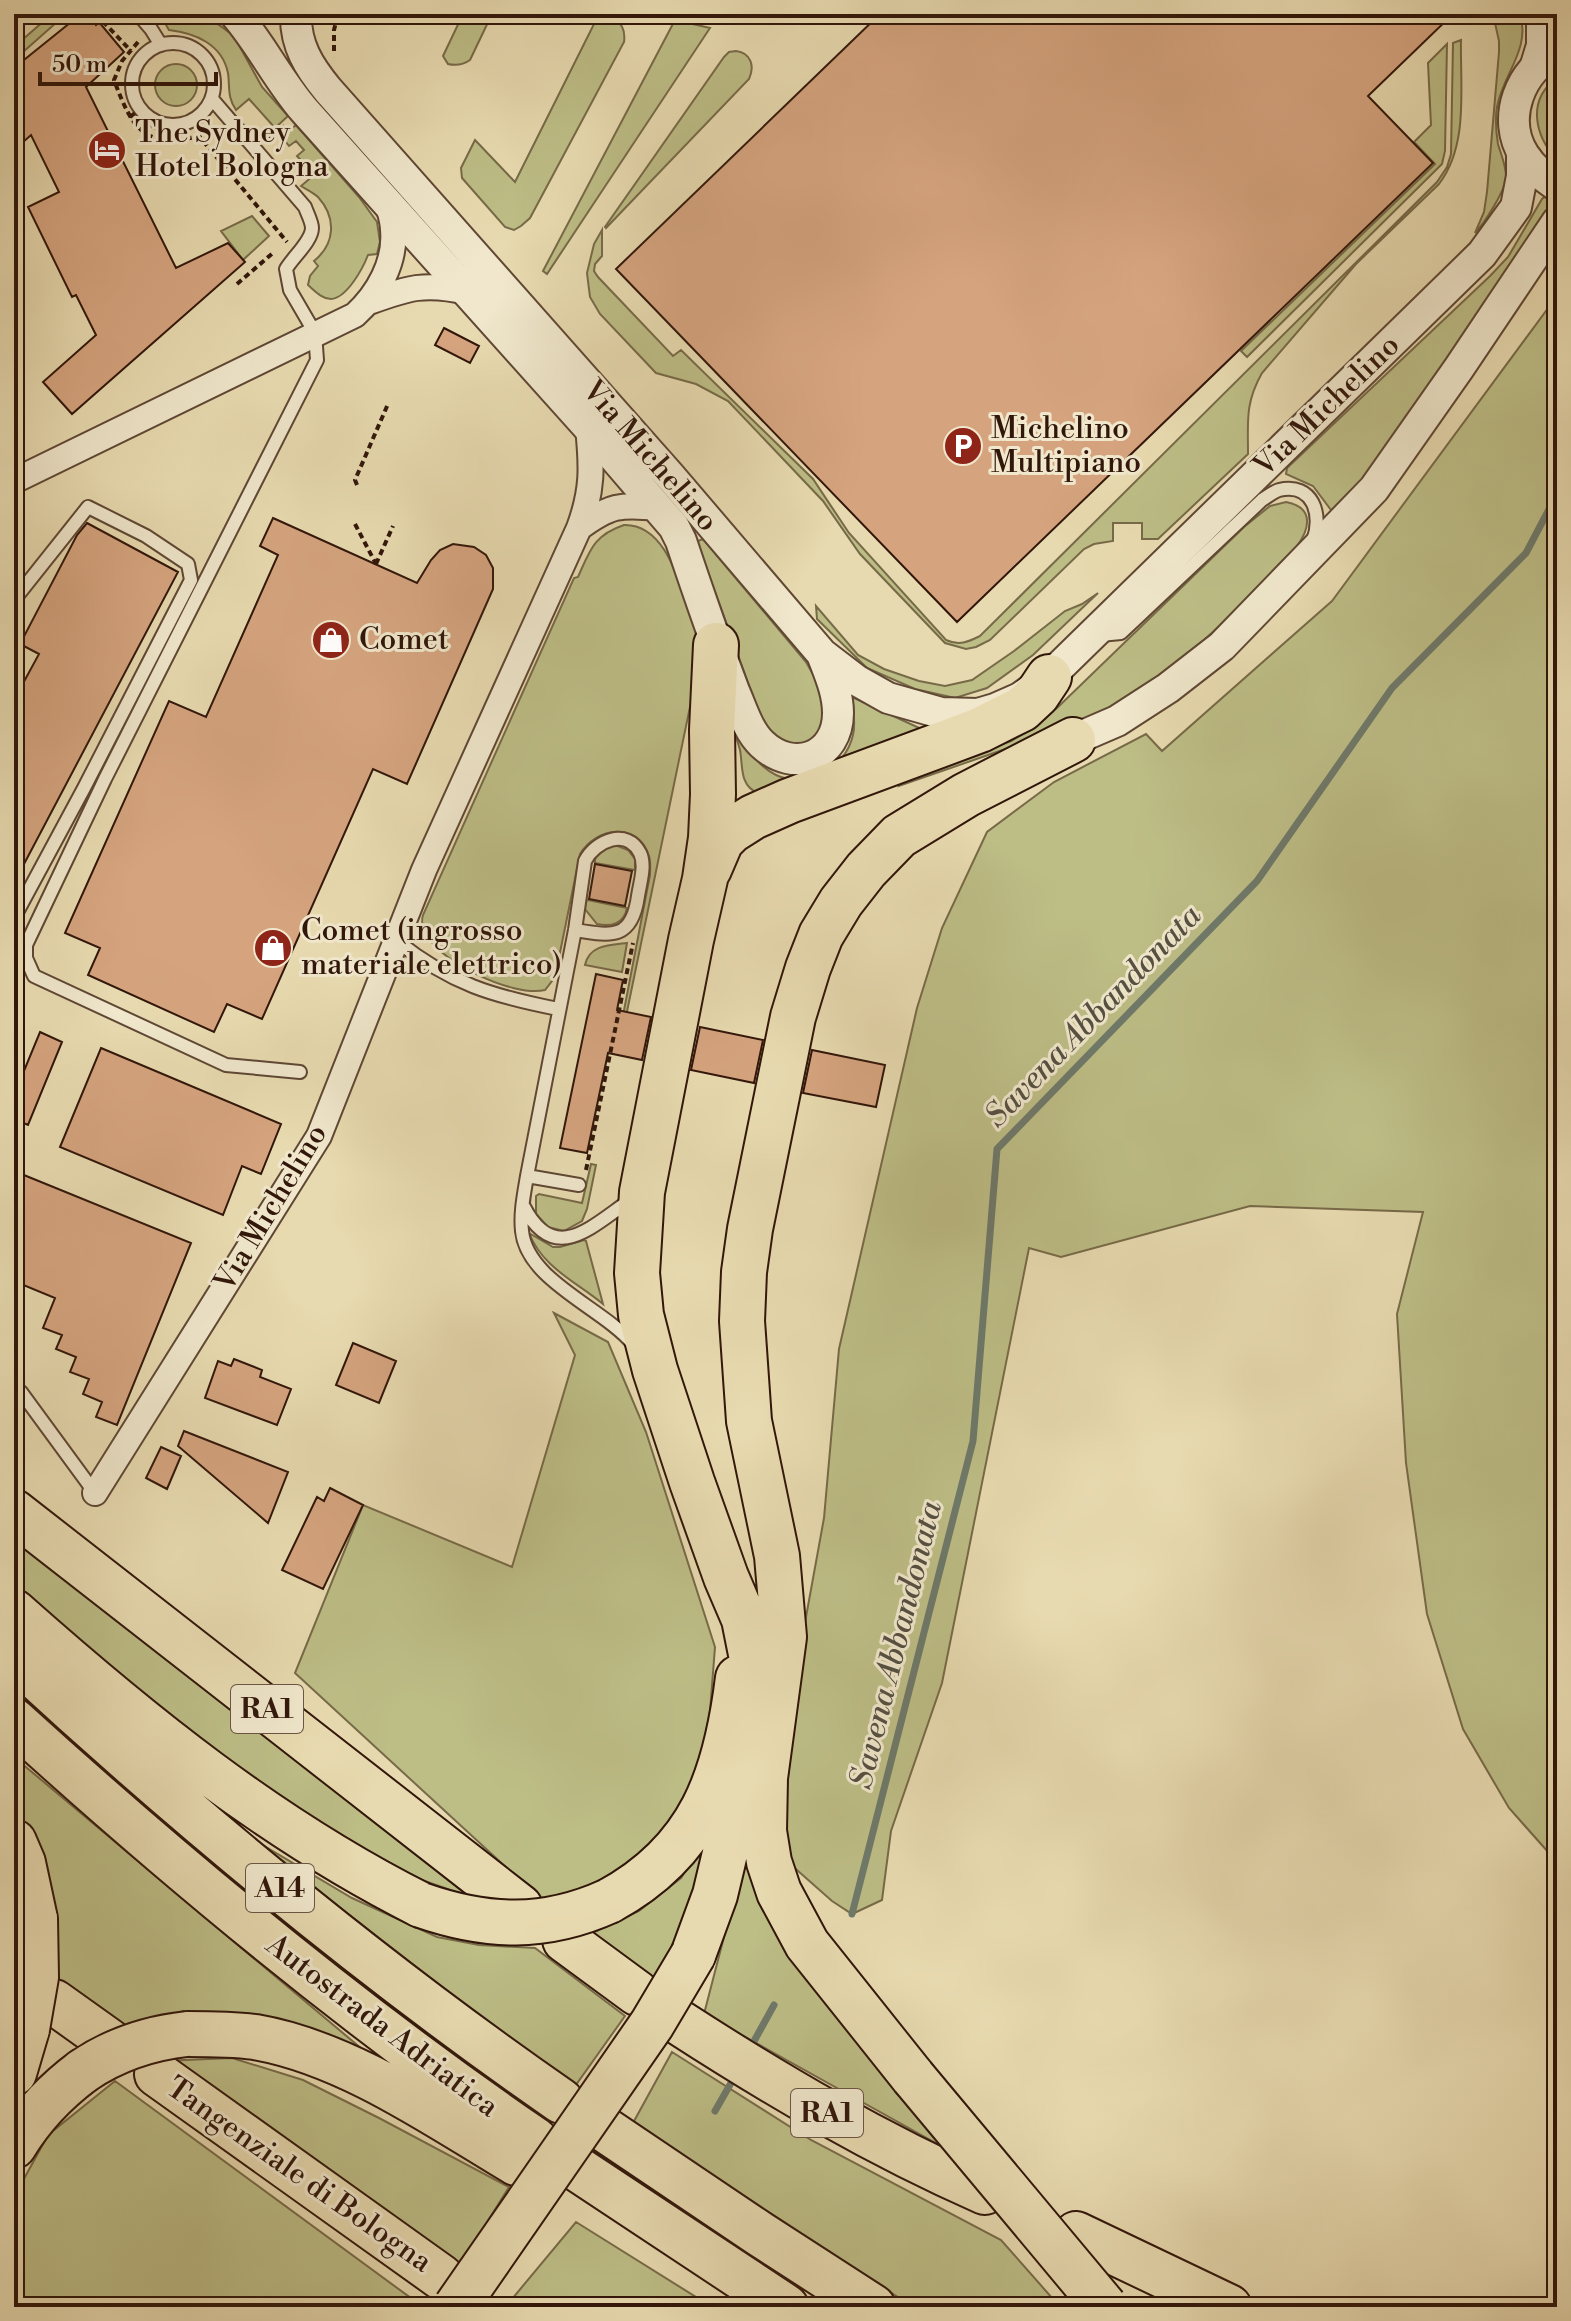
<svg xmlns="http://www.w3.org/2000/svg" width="1571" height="2321" viewBox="0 0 1571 2321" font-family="'Libre Bodoni',serif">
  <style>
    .green { fill: #bdbd86; stroke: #776a48; stroke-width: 2 }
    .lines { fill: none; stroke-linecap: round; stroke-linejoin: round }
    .stream { stroke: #6e796a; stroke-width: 7 }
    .building { fill: #d5a47f; stroke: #31160a; stroke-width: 2 }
    .service-casing { stroke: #5f4734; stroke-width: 16 }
    .minor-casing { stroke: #5f4734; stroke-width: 28 }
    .tertiary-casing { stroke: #5f4734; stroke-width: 34 }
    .motorway-casing { stroke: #31160a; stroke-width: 48 }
    .path { stroke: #31160a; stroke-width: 4; stroke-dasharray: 6 4; stroke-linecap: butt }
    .service { stroke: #f0e7cc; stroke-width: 12 }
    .minor { stroke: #f0e7cc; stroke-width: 24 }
    .tertiary { stroke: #f0e7cc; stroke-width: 30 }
    .motorway { stroke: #e8dab0; stroke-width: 44 }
    .motorway-bridge-casing { stroke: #31160a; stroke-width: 48; stroke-linecap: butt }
    .motorway-bridge { stroke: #e8dab0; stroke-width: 44 }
    .labels { text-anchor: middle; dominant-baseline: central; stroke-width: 6; stroke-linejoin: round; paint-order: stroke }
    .shield { fill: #f0e7cc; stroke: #6a5544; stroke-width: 2 }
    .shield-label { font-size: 28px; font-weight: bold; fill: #31160a }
    .poi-label { font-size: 30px; fill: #31160a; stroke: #f0e7cc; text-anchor: start }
    .street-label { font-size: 30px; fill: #31160a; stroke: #f0e7cc }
    .water-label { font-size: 32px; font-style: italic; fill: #555042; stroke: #f0e7cc }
  </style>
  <rect width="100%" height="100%" fill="#e8dab0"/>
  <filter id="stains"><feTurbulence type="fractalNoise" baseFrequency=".0025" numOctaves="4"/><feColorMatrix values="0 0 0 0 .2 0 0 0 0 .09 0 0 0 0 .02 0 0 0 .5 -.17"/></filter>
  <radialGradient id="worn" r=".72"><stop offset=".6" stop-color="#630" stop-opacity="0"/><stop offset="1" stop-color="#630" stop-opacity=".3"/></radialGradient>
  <path class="green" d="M52 14H66L14 60V47Z
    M177 14H204L234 36 262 87 288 116 275 128 249 99 236 110C227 97 230 87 228 73 222 44 195 33 169 30L166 25Z
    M463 14H492L470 60C463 65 457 66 448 64L443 56Z
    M599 14H611C620 23 626 28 624 42L530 218 521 226 514 230 505 227 462 178 461 168 475 140 515 182Z
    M1493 14H1520C1531 49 1503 74 1497 107 1495 119 1496 132 1498 144 1501 155 1507 167 1506 180 1503 193 1485 223 1475 233L1484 212 1487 192 1499 52V41Z
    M675 20 710 28 547 274 543 271Z
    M1461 40C1460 87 1469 145 1439 184L1356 264 1262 373C1245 403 1248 421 1248 454L1158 539H1142V523H1113V541L1094 544 1084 549 990 640 976 647 966 649 945 643 860 554 823 501 728 401 696 384 656 373 600 314 590 297 587 273 594 244 602 230V256L595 264 594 271 598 277 673 356 681 350 813 479 849 533 946 640C959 646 968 642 980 636L1437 182 1447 167 1451 154 1453 43Z
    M1447 44 1445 151 1442 164 1247 357 1241 351 1435 164 1414 142 1431 125 1428 63Z
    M736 51C751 53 755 66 749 79L606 228 605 227 724 57 729 52Z
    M155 85a21 21 0 1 1 42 0a21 21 0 1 1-42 0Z
    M1557 78V160C1535 136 1526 100 1557 78Z
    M296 125 359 197 377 222 380 242 377 254 368 255C363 268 347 298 331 299 322 299 315 291 308 285L310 276 318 266 314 261C335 244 337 218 318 197 314 193 306 189 301 186L314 175 297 156 304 150 296 141 289 146 282 137Z
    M1547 195 1557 199V206L1388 453 1334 514 1313 486 1286 474 1287 468 1490 276 1508 257 1542 199Z
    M252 216 269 236 243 260 221 231Z
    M1557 296V1862L1509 1808 1463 1729 1427 1614 1406 1463 1397 1314 1423 1212 1250 1206 1061 1257 1029 1248 942 1683 891 1831 882 1900 852 1914 832 1901 789 1863 781 1796 792 1694 824 1518 839 1349 917 1008 942 928 987 832 1054 782 1146 734 1162 751 1332 601Z
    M1286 502C1313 507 1311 527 1297 546 1256 587 1216 633 1170 670 1143 691 1110 708 1080 723L899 786 900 783 1011 741 1033 728 1057 708 1244 527 1270 506Z
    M624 525C661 524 676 571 686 600 691 613 698 628 698 642 699 652 697 663 697 673L624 1026H621L650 875C650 869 651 862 649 856 638 821 596 827 580 854L555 977 545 990C514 998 432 960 423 927 422 924 422 918 423 915L574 578 578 577C590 550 594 535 624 525Z
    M703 539 806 662 822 690 826 731 801 750 773 739 759 713 698 545V541Z
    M1098 593 1033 655 987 688 955 698 915 689 867 668 817 619 816 606 858 655 884 669 919 681 945 686 972 680 1014 651 1065 611 1082 604Z
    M852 697 928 732 929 736C908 749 777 801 758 793 739 786 743 765 740 750 738 743 736 738 735 731L739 734C748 750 759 767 776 775 808 790 845 769 853 735 856 723 853 709 852 697Z
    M615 845 628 850 635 859V870L595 863C594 852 606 848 615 845Z
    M588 900 627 908C624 924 611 927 597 924L585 909 586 901Z
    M627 943 622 972 585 965C589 945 609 945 627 943Z
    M591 1164 596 1165 587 1209 582 1221 564 1231 548 1227 536 1214V1196L539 1194 582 1203Z
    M529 1233 553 1247H560L584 1240 586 1241 603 1304C575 1281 543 1268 529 1233Z
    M554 1313 608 1342 646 1432 715 1647 710 1711 697 1779 670 1826 638 1862 593 1888 547 1905 295 1673 363 1505 512 1567 575 1355Z
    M14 1535 470 1897 371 1862 254 1786 48 1619 14 1587Z
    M14 1757 387 2070 124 2033 54 1983 44 1889 14 1812Z
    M714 1826 690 1911 654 1983 586 1936 639 1911 681 1878Z
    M249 1837 352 1898 437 1937 479 1945 535 1948 625 2016 573 2089Z
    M746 1852 779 1938 866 2054 943 2147 704 2014Z
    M672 2052 811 2140 1001 2240 1060 2307H913L633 2123Z
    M232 2058 303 2080 379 2118 509 2187 456 2272 162 2061Z
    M115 2081 419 2304 418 2307H14V2197L48 2135Z
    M576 2222 712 2307H524L512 2299Z"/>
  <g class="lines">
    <path class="stream" d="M852 1914 973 1441 997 1149 1257 881 1392 688 1526 553 1557 494
      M753 2043 774 2005
      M715 2111 731 2083"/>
  </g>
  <path class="building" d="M81 14H87L96 25 99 22 124 52 86 87 176 268 228 243 245 262 72 414 43 382 96 335 76 295 72 297 28 207 59 192 31 135 14 150V68Z
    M880 14H1453L1368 96 1433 163 957 622 616 269Z
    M444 328 479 346 470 363 435 345Z
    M273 518 417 583 431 560 440 550 453 544 474 547 486 555 493 568V589L407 784 373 769 262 1019 227 1004 214 1032 88 975 100 948 65 933 169 701 206 717 278 555 260 546Z
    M87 523 178 572 14 883V700L39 654 20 644 77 535Z
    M595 864 632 871 625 906 589 899Z
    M596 974 623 980 617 1010 651 1017 642 1060 608 1053 587 1153 560 1148Z
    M700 1027 763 1040 754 1083 691 1070Z
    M40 1032 62 1042 28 1125 14 1119V1095Z
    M101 1048 281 1124 261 1174 242 1166 223 1215 60 1147Z
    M812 1050 885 1065 876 1107 803 1093Z
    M14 1171 191 1243 117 1425 96 1417 102 1402 83 1394 89 1379 70 1372 76 1357 56 1349 62 1335 43 1328 55 1298 16 1282 22 1267 14 1264Z
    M353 1343 396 1361 379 1403 336 1385Z
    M234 1359 262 1370 260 1377 291 1389 277 1425 205 1398 218 1361 231 1366Z
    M184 1431 288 1472 268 1523 178 1446Z
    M161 1447 181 1456 167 1489 146 1478Z
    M330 1488 363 1505 323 1589 282 1570 317 1497 324 1501Z"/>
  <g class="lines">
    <g class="service-casing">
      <path id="service" d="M138 14 151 29 161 45
        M132 84a41 41 0 1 1 82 0a41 41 0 1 1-82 0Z
        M212 99 305 207C307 213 312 222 312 228 312 241 293 257 286 269L290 290 315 333 317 360 105 779 26 945V958L34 976 226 1065 300 1072
        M14 600 88 507 146 536 188 564 191 580 84 788 14 918
        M1100 635 1121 633 1262 500C1267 497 1273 492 1279 490 1313 482 1323 515 1313 541
        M575 930C612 936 632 940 638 896 640 883 646 865 640 853 627 827 595 841 585 861L575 930 527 1176C524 1194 520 1213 522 1231 527 1281 603 1308 633 1344
        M397 941C451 984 492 996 558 1009
        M527 1176 579 1185
        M524 1207C555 1267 593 1225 632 1199
        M21 1392 95 1493"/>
    </g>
    <g class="minor-casing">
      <path id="minor" d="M1531 71 1539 45V14
        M369 302C408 288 425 282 467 292
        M14 481 355 315C378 294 396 262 393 230 393 222 390 213 388 205
        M579 528C610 505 620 504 658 508
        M95 1493 319 1136 424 870 579 528C593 490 592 467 588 427"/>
    </g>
    <g class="tertiary-casing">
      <path id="tertiary" d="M235 14C261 44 278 80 304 110L588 427 674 527 681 541C698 592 715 641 734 691 742 709 748 731 762 744 794 774 838 757 838 713 838 692 829 673 822 654
        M296 14C295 45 309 67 328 90L670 476 822 654 856 680 888 698 941 713 978 714 995 709 1020 698 1049 677 1482 254 1516 207 1522 176V152
        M1557 52C1520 69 1501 119 1524 155 1533 169 1544 177 1557 186
        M1073 740 1117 721 1168 688 1222 646 1374 489 1459 368 1557 222"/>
    </g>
    <g class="motorway-casing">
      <path id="motorway" d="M716 645 712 730 713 794 711 838 705 879 691 940 642 1192 637 1273 641 1315 655 1370 692 1482 726 1577 744 1619 752 1659 748 1713
        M709 869 721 841 731 831 753 817 789 801 980 730 1022 709 1037 695 1049 677
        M14 1512 520 1907
        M14 1612C140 1724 270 1829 421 1905
        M14 1657C186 1816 368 1967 561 2101
        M14 1721C179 1871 351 2014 535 2140
        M14 1842 23 1863 35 1919
        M609 1901C701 1851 726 1776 738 1678
        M565 1940 637 1993
        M693 1955 715 1895 746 1765
        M54 2002 110 2042
        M677 2021C776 2085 876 2144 985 2192
        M187 2034C210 2034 233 2034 255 2037 348 2053 437 2116 516 2163
        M14 2073 27 2029
        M157 2074 441 2277
        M913 2077 807 1944 779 1892 769 1862 764 1831 765 1778 784 1637 777 1556 749 1421 742 1321 744 1272 750 1229 793 1017 808 968 821 935 841 902 866 870 899 836 966 795 1073 740
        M607 2131 760 2234 873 2307
        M14 2146C32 2116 55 2092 83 2071
        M579 2170 786 2307
        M1076 2234 1229 2307"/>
    </g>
    <path class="path" d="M96 14 131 51
      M138 42 122 61 114 80C132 128 144 150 199 136L287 242
      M334 51V30L338 14
      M130 117 141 108
      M267 141 285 126
      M237 284 274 252
      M357 485 355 480 388 404
      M355 524 376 564
      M376 564 393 526
      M586 1170 633 943"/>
    <use href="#service" class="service"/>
    <use href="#minor" class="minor"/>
    <use href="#tertiary" class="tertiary"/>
    <use href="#motorway" class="motorway"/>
    <g class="motorway-bridge-casing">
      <path id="motorway-bridge" d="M421 1905C487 1928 545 1930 609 1901
        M27 2029 36 1977 35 1919
        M83 2071C114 2050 150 2038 187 2034
        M913 2077 1105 2307
        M456 2307 652 2024 693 1955"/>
    </g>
    <use href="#motorway-bridge" class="motorway-bridge"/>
  </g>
  <defs>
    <g id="hotel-disc" transform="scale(2)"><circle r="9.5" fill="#8f2418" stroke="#f0e7cc"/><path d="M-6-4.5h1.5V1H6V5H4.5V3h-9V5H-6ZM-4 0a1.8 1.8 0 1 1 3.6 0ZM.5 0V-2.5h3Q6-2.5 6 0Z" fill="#fff"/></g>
    <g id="parking-disc" transform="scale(2)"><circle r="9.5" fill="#8f2418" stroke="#f0e7cc"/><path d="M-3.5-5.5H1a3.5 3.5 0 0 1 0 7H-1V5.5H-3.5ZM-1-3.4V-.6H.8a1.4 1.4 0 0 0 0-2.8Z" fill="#fff"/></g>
    <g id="shop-disc" transform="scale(2)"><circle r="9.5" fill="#8f2418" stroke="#f0e7cc"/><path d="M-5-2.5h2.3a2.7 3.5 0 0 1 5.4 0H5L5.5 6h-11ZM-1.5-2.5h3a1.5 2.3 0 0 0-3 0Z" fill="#fff"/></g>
  </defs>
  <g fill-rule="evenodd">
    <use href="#hotel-disc" x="107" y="150"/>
    <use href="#parking-disc" x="963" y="446"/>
    <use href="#shop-disc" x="331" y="640"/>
    <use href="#shop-disc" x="273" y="948"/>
  </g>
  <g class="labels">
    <g class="shield">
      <rect x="231" y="1685" width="72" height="48" rx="6"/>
      <rect x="246" y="1864" width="68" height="48" rx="6"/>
      <rect x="791" y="2089" width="72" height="48" rx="6"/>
    </g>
    <g class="shield-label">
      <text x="267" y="1709">RA1</text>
      <text x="280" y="1888">A14</text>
      <text x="827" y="2113">RA1</text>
    </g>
    <g class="poi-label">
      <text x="135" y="133">The Sydney<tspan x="135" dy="34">Hotel Bologna</tspan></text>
      <text x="991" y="429">Michelino<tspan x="991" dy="34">Multipiano</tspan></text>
      <text x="359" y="640">Comet</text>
      <text x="301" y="931">Comet (ingrosso<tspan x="301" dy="34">materiale elettrico)</tspan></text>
    </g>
    <g class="street-label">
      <text transform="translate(1327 406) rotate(-44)">Via Michelino</text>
      <text transform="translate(650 456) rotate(49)">Via Michelino</text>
      <text transform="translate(271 1208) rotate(-59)">Via Michelino</text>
      <text transform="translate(382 2026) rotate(37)">Autostrada Adriatica</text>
      <text transform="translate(299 2175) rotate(35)">Tangenziale di Bologna</text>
    </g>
    <g class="water-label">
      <text transform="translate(1093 1016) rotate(-46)">Savena Abbandonata</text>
      <text transform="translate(896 1645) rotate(-76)">Savena Abbandonata</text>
    </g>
  </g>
  <rect width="1571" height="2321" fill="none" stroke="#e8dab0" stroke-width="48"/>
  <rect x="16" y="16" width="1539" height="2289" fill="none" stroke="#31160a" stroke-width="4"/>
  <rect x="24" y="24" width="1523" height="2273" fill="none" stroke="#31160a" stroke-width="2"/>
  <path d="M40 72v12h176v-12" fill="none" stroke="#31160a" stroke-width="4"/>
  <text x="52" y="72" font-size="24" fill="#31160a" stroke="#f0e7cc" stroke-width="6" paint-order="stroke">50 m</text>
  <rect width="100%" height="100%" filter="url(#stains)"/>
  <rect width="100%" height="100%" fill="url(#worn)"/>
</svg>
